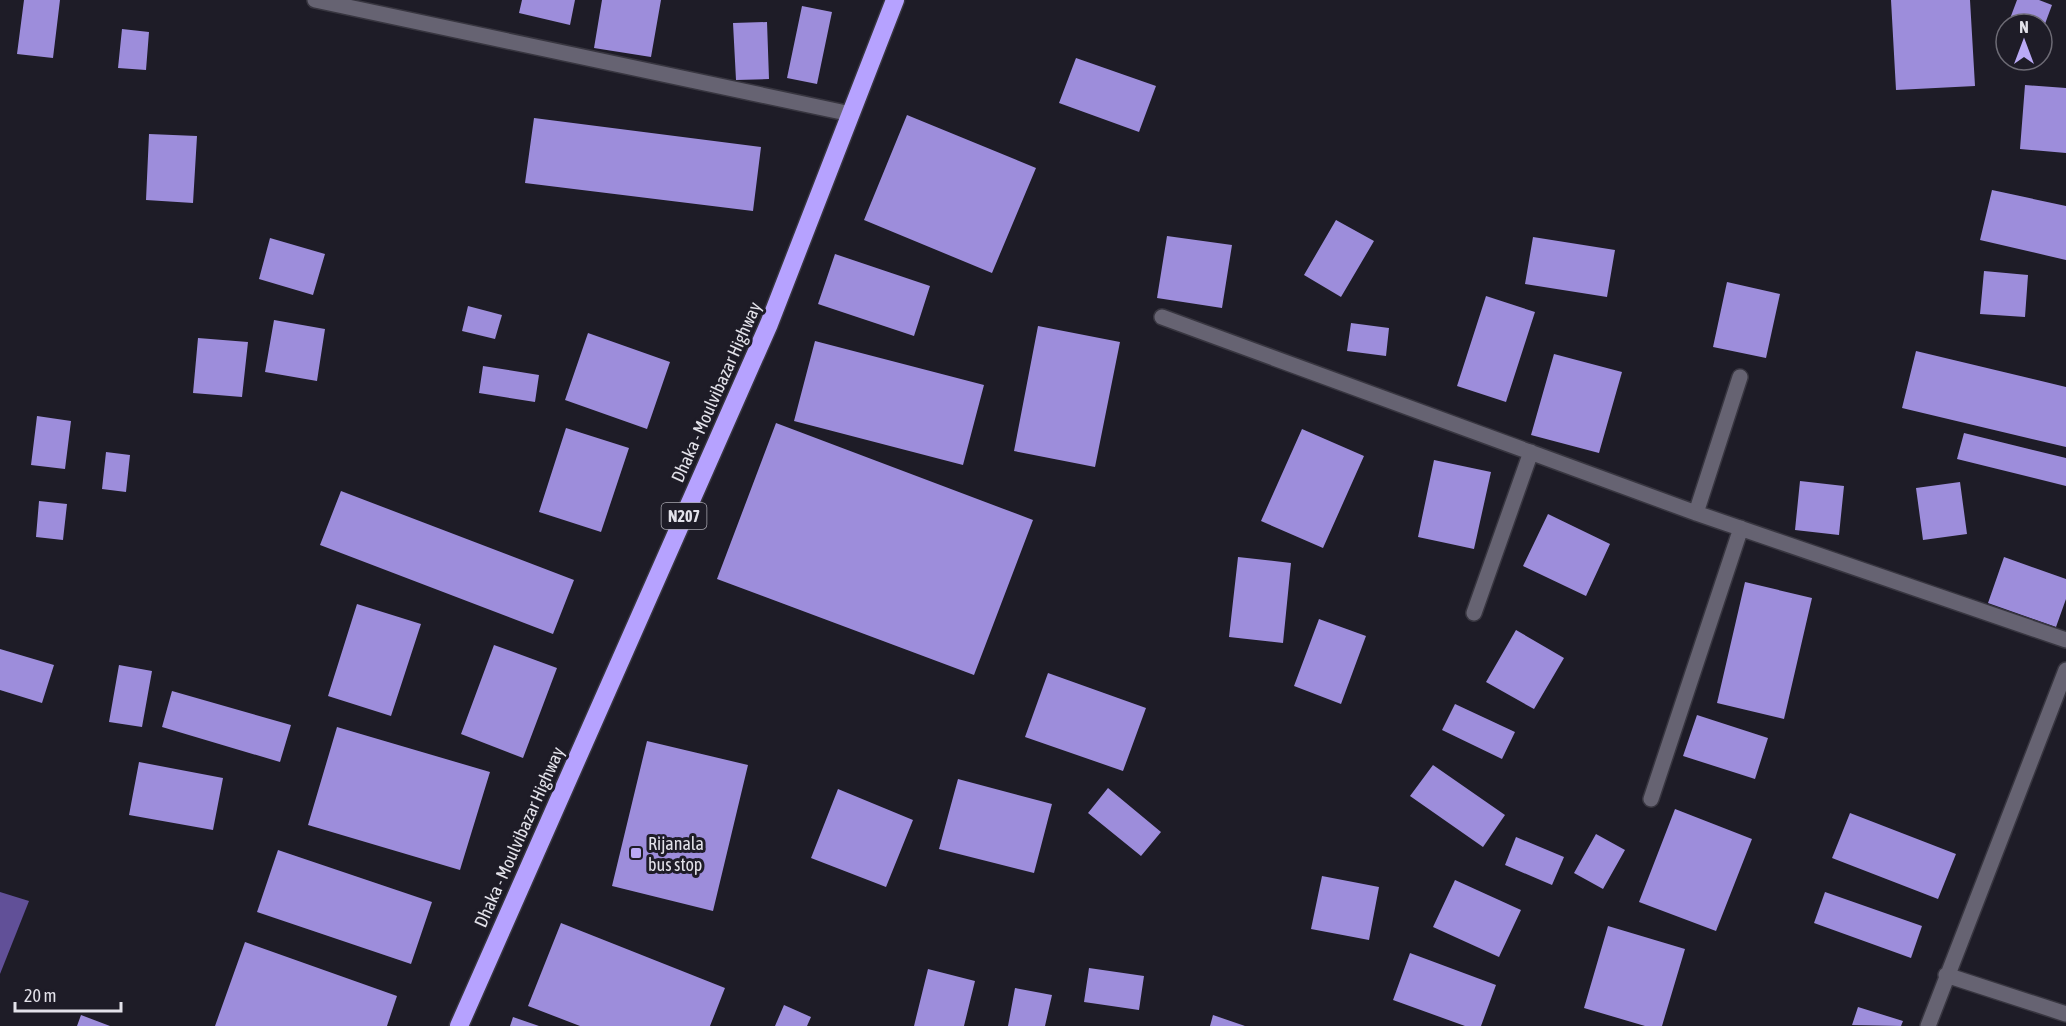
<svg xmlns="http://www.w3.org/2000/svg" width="2066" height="1026" viewBox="0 0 2066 1026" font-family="'Asap Condensed',sans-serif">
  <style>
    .water { fill: #615098 }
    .building { fill: #9d8ddb }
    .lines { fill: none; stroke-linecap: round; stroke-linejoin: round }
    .street-casing { stroke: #383640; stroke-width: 18 }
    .highway-casing { stroke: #383640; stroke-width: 21 }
    .street { stroke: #666372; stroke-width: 15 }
    .highway { stroke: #b6a2ff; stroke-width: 18 }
    .poi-dot { fill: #baaaf6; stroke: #1e1c27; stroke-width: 2 }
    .labels { text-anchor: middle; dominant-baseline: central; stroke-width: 6; stroke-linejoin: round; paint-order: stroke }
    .shield { fill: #1e1c27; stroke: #a8a7b0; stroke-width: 1.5 }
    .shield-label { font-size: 16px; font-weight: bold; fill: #e3e2ea }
    .street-label { font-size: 18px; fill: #e3e2ea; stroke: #1e1c27 }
    .poi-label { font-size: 18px; fill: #e3e2ea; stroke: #1e1c27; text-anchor: start }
  </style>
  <rect width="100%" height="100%" fill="#1e1c27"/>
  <path class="water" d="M0 892 29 901 0 974Z"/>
  <path class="building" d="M24 0H60L53 58 17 54Z
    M522 0H575L570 25 519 13Z
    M602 0H661L651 57 594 48Z
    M1891 0H1970L1975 86 1896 90Z
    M2017 0H2039L2052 5 2042 32V24H2008Z
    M802 6 832 12 817 84 787 78Z
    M767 22 769 79 736 80 733 23Z
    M122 29 149 32 146 70 118 68Z
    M1076 58 1156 86 1139 132 1059 103Z
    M2025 85 2066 88V153L2020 149Z
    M907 115 1036 168 992 273 864 220Z
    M534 118 761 147 753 211 525 183Z
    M149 134 197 136 193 203 146 200Z
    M1992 190 2066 206V260L1980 240Z
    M1336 220 1374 241 1341 297 1304 275Z
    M1167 236 1232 245 1222 308 1157 298Z
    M1533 237 1615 250 1607 297 1525 284Z
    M270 238 325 254 313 295 259 279Z
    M835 254 930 286 914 336 818 304Z
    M1984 271 2028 275 2025 317 1980 314Z
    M1727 282 1780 294 1766 358 1713 347Z
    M1486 296 1535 312 1506 402 1457 386Z
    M468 306 502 315 495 339 462 331Z
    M274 320 325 329 317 381 265 372Z
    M1351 323 1389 328 1386 356 1347 351Z
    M1038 326 1120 342 1095 467 1014 451Z
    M588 333 670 362 647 429 565 400Z
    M198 338 248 342 242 397 193 393Z
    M815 341 984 385 963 465 794 421Z
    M1916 351 2066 387V447L1902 408Z
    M1554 354 1622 372 1599 453 1531 435Z
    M483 366 539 375 535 402 479 393Z
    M37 416 71 421 65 469 31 465Z
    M776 423 1033 520 974 675 717 579Z
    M566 428 629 448 601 532 539 512Z
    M1302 429 1364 456 1323 548 1261 521Z
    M1964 433 2066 458V486L1957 459Z
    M106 452 130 455 126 492 102 489Z
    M1434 460 1491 472 1474 549 1418 537Z
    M1800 481 1844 486 1839 535 1795 530Z
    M1960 482 1967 534 1923 540 1916 488Z
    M341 491 574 580 553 634 320 545Z
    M39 501 67 504 63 540 36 537Z
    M1548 514 1610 544 1586 596 1523 566Z
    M1238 557 1291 563 1283 643 1229 637Z
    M2004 557 2066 579V599L2056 627 1988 603Z
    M1745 582 1812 598 1784 719 1717 703Z
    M357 604 421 624 391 716 328 696Z
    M1319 619 1366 636 1341 704 1294 686Z
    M1516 630 1564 658 1534 709 1486 682Z
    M494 645 557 668 523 758 461 734Z
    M0 649 54 665 42 703 0 690Z
    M119 665 152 671 142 727 109 722Z
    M1048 673 1146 708 1123 771 1025 737Z
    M172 691 291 725 280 762 162 727Z
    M1455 704 1515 732 1502 759 1442 730Z
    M1697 715 1768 738 1755 779 1683 756Z
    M337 727 490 772 460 870 308 825Z
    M647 741 748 765 713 911 612 886Z
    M139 762 223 778 213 830 129 815Z
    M1433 765 1505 815 1483 847 1410 796Z
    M958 779 1052 804 1034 873 939 849Z
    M1108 788 1161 832 1141 856 1088 813Z
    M838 789 913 820 886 887 811 858Z
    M1675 809 1752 839 1716 931 1639 902Z
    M1850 813 1956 854 1938 899 1832 858Z
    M1596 834 1625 850 1603 889 1574 873Z
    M1516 837 1564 857 1552 885 1505 865Z
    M278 850 432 902 411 964 257 912Z
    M1322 876 1379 887 1369 940 1311 929Z
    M1455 880 1521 910 1499 957 1433 927Z
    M1825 892 1922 926 1911 958 1814 923Z
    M561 923 725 988 710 1026H580L528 1006Z
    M1608 926 1685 949 1662 1026H1645L1584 1008Z
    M245 942 397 996 387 1026H215Z
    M1410 953 1496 985 1481 1026H1465L1393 1000Z
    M1089 968 1144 976 1139 1010 1084 1002Z
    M928 969 975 981 964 1026H914Z
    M1015 988 1052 995 1045 1026H1008Z
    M784 1005 811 1017 807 1026H775Z
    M1858 1007 1903 1021 1901 1026 1852 1025Z
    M81 1015 110 1026H77Z
    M1213 1015 1245 1026H1210Z
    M513 1017 539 1026H510Z"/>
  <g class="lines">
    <g class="street-casing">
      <path id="street" d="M315 0 851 114
        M1162 317 1696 513 2066 640
        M1696 513 1740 377
        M1474 613 1531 452
        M1651 799 1741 528
        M1946 975 2066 1014
        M1928 1026 2066 670"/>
    </g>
    <g class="highway-casing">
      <path id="highway" d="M459 1026 769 324 895 0"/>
    </g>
    <use href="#street" class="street"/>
    <use href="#highway" class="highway"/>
  </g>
  <rect class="poi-dot" x="630" y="847" width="12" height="12" rx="3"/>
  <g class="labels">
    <rect class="shield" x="661.5" y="503" width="45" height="26" rx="4.5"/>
    <g class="shield-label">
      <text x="684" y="516">N207</text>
    </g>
    <g class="street-label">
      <text transform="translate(716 392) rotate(-66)">Dhaka - Moulvibazar Highway</text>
      <text transform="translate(519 837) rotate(-66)">Dhaka - Moulvibazar Highway</text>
    </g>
    <g class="poi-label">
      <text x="648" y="843">Rijanala<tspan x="648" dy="21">bus stop</tspan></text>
    </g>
  </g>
  <g transform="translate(2024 42)"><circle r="28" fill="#1e1c27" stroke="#6d6b75" stroke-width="1.5"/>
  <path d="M0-4.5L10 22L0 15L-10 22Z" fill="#baaaf6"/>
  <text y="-9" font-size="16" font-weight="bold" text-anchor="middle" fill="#e3e2ea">N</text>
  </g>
  <path d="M15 1002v9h106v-9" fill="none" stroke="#e3e2ea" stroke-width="3"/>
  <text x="24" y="1002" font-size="18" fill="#e3e2ea" stroke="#1e1c27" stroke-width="4.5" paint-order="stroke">20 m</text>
</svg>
